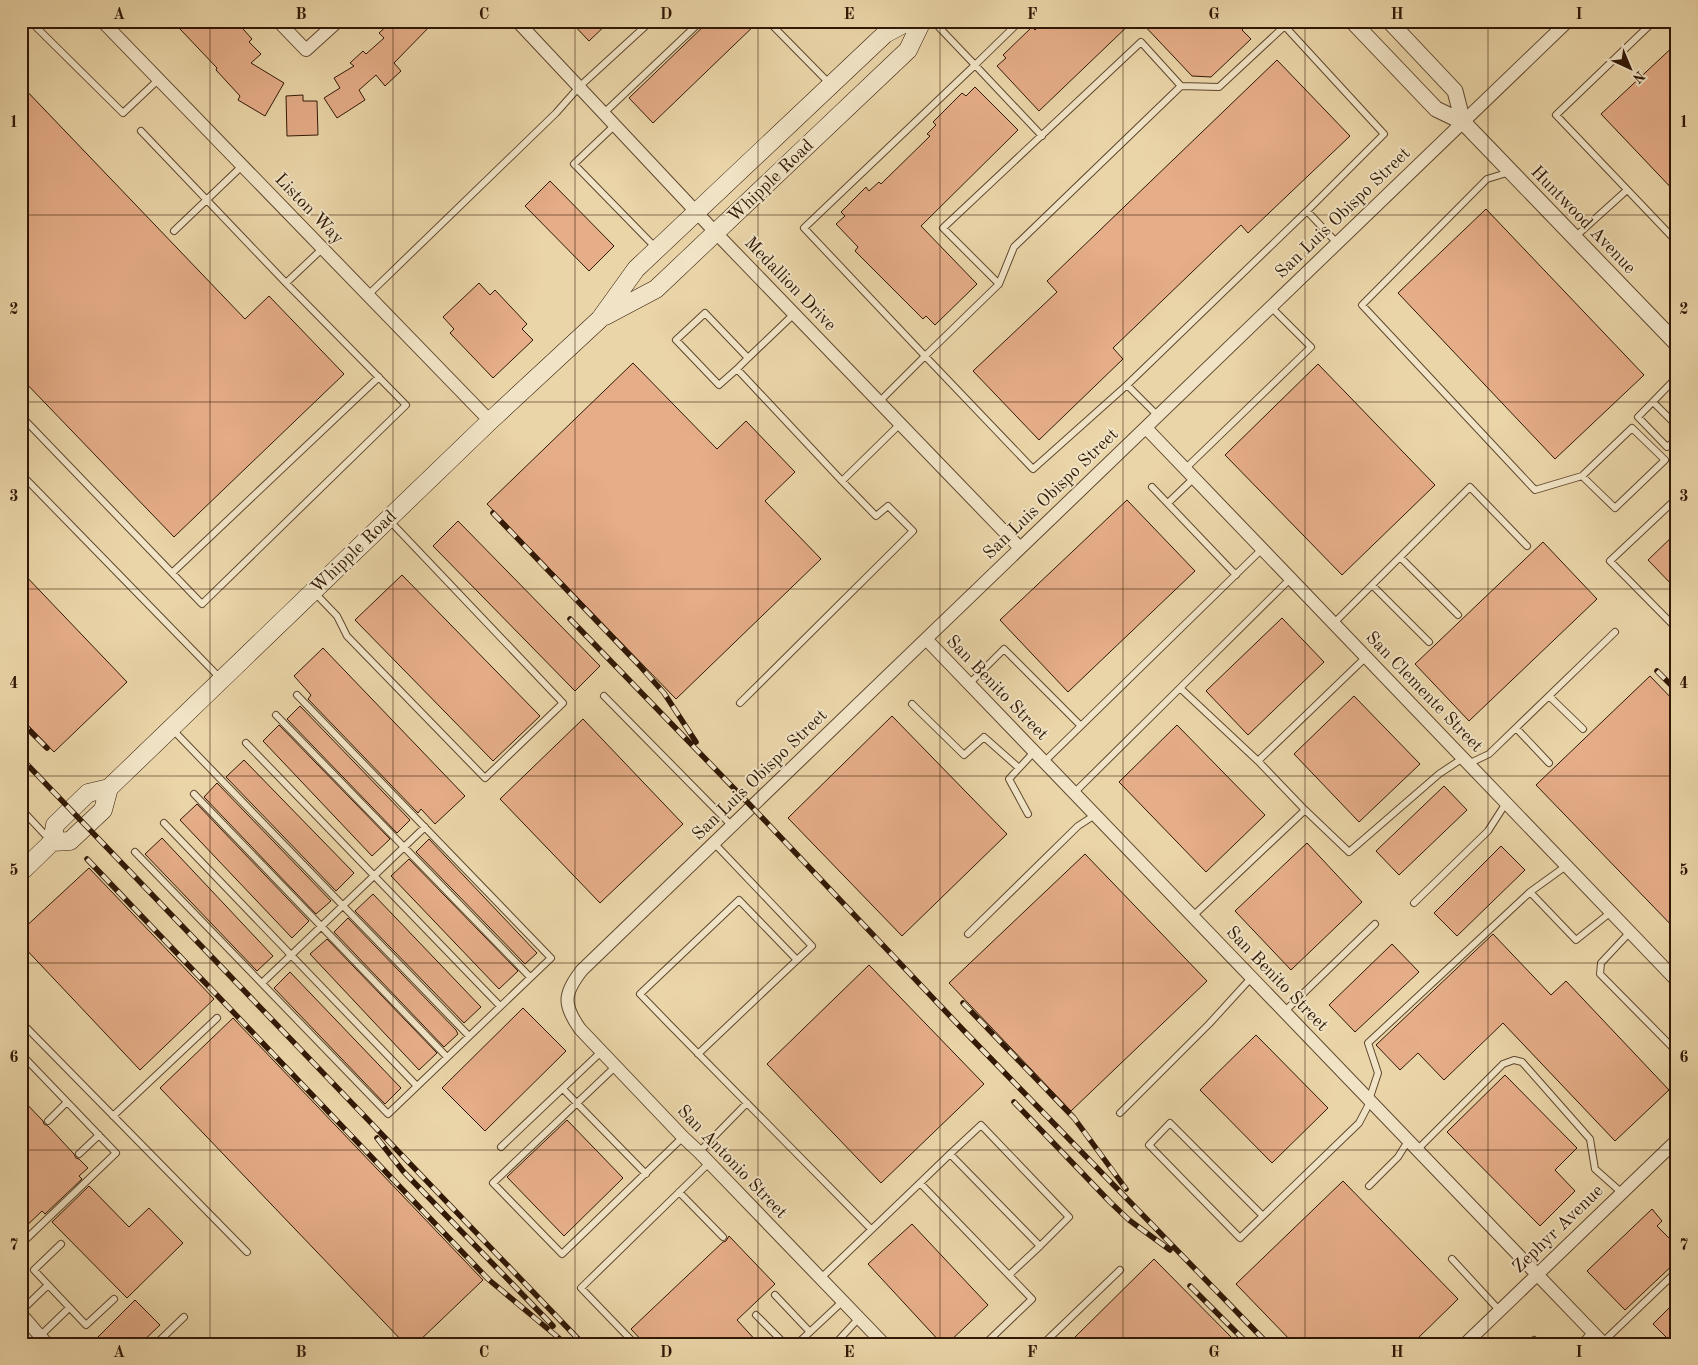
<svg xmlns="http://www.w3.org/2000/svg" width="1698" height="1365" viewBox="0 0 1698 1365" font-family="'Old Standard TT',serif">
  <style>
    .building { fill: #e5ad88; stroke: #311806 }
    .lines { fill: none; stroke-linecap: round; stroke-linejoin: round }
    .service-casing { stroke: #5f472e; stroke-width: 8 }
    .minor-casing { stroke: #5f472e; stroke-width: 14 }
    .tertiary-casing { stroke: #5f472e; stroke-width: 17 }
    .secondary-casing { stroke: #311806; stroke-width: 19 }
    .service { stroke: #f1e4c6; stroke-width: 6 }
    .minor { stroke: #f1e4c6; stroke-width: 12 }
    .tertiary { stroke: #f1e4c6; stroke-width: 15 }
    .secondary { stroke: #f1e4c6; stroke-width: 18 }
    .rail-casing { stroke: #311806; stroke-width: 5.5 }
    .rail { stroke: #f1e4c6; stroke-width: 4; stroke-dasharray: 11; stroke-linecap: butt }
    .grid { fill: none; stroke: #311806; stroke-width: 1; stroke-opacity: 0.55 }
    .labels { text-anchor: middle; dominant-baseline: central; stroke-width: 4; stroke-linejoin: round; paint-order: stroke }
    .street-label { font-size: 18px; fill: #311806; stroke: #f1e4c6 }
    .neatline { fill: none; stroke: #311806; stroke-width: 2 }
    .grid-label { font-size: 16px; text-anchor: middle; font-weight: bold; fill: #311806 }
  </style>
  <rect width="100%" height="100%" fill="#ead5a8"/>
  <filter id="stains"><feTurbulence type="fractalNoise" baseFrequency=".004" numOctaves="4"/><feColorMatrix values="0 0 0 0 .2 0 0 0 0 .09 0 0 0 0 .02 0 0 0 .5 -.17"/></filter>
  <radialGradient id="worn" r=".72"><stop offset=".6" stop-color="#630" stop-opacity="0"/><stop offset="1" stop-color="#630" stop-opacity=".3"/></radialGradient>
  <path class="building" d="M188 21H236L252 39 249 42 261 54 251 63 284 83 265 116 238 100 240 96 216 70 217 68 180 29Z
    M392 21H435L394 63 401 71 385 86 376 75 359 90 365 100 337 118 324 98 340 88 334 78 354 66 350 63 363 51 366 54 384 38 379 33Z
    M570 21H610L589 41Z
    M709 21H759L653 123 629 98Z
    M1044 21H1133L1039 111 997 66 1006 58 1003 55 1032 27 1035 30Z
    M1140 21H1240L1245 27 1242 30 1251 39 1211 77 1192 76Z
    M1677 43V194L1601 114Z
    M1277 60 1350 136 1248 233 1241 225 1113 348 1123 359 1039 440 973 371 1057 292 1047 281Z
    M21 85 245 319 269 296 344 374 174 537 21 378Z
    M975 87 1018 130 921 226 977 284 935 325 926 316 923 319 855 251 858 247 836 224 845 216 841 212 866 187 869 191 879 182 881 184 930 136 927 134 936 125 933 122 962 93 966 96Z
    M303 95V101H317L318 135 287 136 286 96Z
    M550 181 614 246 589 271 525 206Z
    M1486 209 1644 375 1555 459 1398 293Z
    M479 283 490 295 495 290 527 324 522 329 533 340 493 378 450 333 454 329 443 317Z
    M633 363 717 449 746 421 795 472 765 501 821 559 676 699 487 504Z
    M1318 364 1435 485 1342 575 1225 455Z
    M1127 500 1195 571 1068 692 1000 620Z
    M458 521 600 666 575 691 433 546Z
    M1677 532V590L1648 560Z
    M1543 542 1597 599 1469 721 1415 664Z
    M21 571 127 682 54 752 21 718Z
    M402 575 540 716 493 761 355 620Z
    M1282 618 1324 662 1248 735 1206 691Z
    M323 648 465 796 435 824 421 809 418 813 308 699 311 695 294 676Z
    M1650 676 1677 704V931L1536 785Z
    M1354 696 1420 764 1359 822 1294 754Z
    M300 706 410 820 397 833 287 719Z
    M892 716 1007 834 902 936 788 818Z
    M583 719 683 824 600 903 500 799Z
    M279 725 390 839 372 856 263 741Z
    M1177 725 1265 815 1206 872 1119 782Z
    M244 760 354 873 336 891 226 777Z
    M217 783 331 901 316 914 204 797Z
    M1444 786 1467 810 1399 875 1376 851Z
    M197 804 309 921 292 938 180 820Z
    M162 838 273 956 257 971 145 854Z
    M429 839 537 953 525 964 416 852Z
    M1307 843 1362 902 1291 970 1235 911Z
    M1501 846 1525 870 1457 936 1434 913Z
    M1085 854 1207 981 1071 1111 949 983Z
    M409 859 518 971 499 989 391 876Z
    M89 868 214 999 140 1070 21 944V931Z
    M373 894 481 1007 464 1023 355 911Z
    M348 918 456 1030 458 1034 444 1047 334 932Z
    M1493 934 1551 995 1566 981 1669 1090 1615 1141 1503 1023 1444 1080 1418 1053 1400 1070 1376 1045Z
    M327 939 437 1053 419 1070 310 954Z
    M1392 944 1419 972 1355 1032 1329 1005Z
    M869 965 984 1084 881 1183 767 1064Z
    M290 972 401 1088 385 1104 274 988Z
    M523 1008 566 1051 485 1131 442 1088Z
    M233 1018 483 1280 416 1344H405L160 1088Z
    M1256 1035 1328 1108 1272 1163 1200 1090Z
    M1505 1075 1577 1148 1555 1170 1575 1191 1540 1226 1447 1132Z
    M21 1098 43 1121 44 1124 48 1126 74 1154 76 1158 79 1159 88 1168 79 1176 82 1179 45 1214 42 1211 21 1231Z
    M567 1120 623 1178 564 1236 507 1177Z
    M1343 1181 1458 1299 1412 1344H1294L1236 1284Z
    M89 1186 129 1227 149 1208 183 1243 127 1298 52 1222Z
    M1652 1209 1662 1221 1657 1226 1677 1246V1261L1625 1310 1587 1271Z
    M912 1224 988 1305 947 1344H942L868 1264Z
    M729 1236 775 1284 737 1320 759 1344H645L631 1329 723 1242 726 1241Z
    M1154 1259 1238 1344H1068Z
    M135 1300 160 1325 140 1344H91Z
    M1677 1300V1344H1673L1653 1324Z"/>
  <g class="lines">
    <g class="service-casing">
      <path id="service" d="M30 21 123 113 158 80
        M768 21 830 84
        M933 21 975 65 804 228 925 356 999 284 943 228 1141 42 1181 86 1219 87 1290 21
        M1020 21 975 65 1042 136
        M1280 21 1384 134 1307 211
        M1654 21 1556 115 1677 242
        M604 113 701 21
        M615 125 574 164 656 248
        M141 131 286 283 323 248
        M1510 172 1487 179 1362 305 1535 490 1582 476 1632 428 1665 460 1615 508 1582 476
        M174 231 242 166
        M1575 237 1627 190
        M999 284 1014 247 1181 86
        M368 295 556 113 579 87 651 21
        M748 358 794 314
        M737 369 748 358 705 313 676 340 719 385 737 369 842 481 900 424
        M1677 377 1638 417 1667 447 1677 439
        M879 402 925 356 1033 469 1127 385
        M1653 402 1677 426
        M21 416 202 604 406 405 286 283
        M1158 416 1127 385 1307 211 1337 243
        M1185 469 1311 347 1271 307
        M21 474 221 679
        M1152 487 1236 575
        M1677 498 1610 561 1677 629
        M1168 503 1194 478
        M1400 557 1458 615
        M172 573 379 377
        M1372 585 1429 642
        M314 592 337 616 347 636 485 778 563 703 388 519
        M1334 623 1470 487 1527 546
        M969 684 1004 649 1081 726
        M604 696 732 826
        M1549 696 1583 729
        M740 703 913 531 888 506 876 516 842 481
        M912 704 964 755 984 737 1019 768
        M276 715 530 977
        M1516 728 1549 763
        M172 729 469 1036
        M246 743 500 1006
        M1258 761 1180 688 1290 579
        M1044 762 1262 549
        M1468 764 1489 754 1615 632
        M1074 793 1180 688
        M194 794 447 1057
        M21 809 50 840
        M1305 810 1258 761 1366 657
        M1028 814 1009 779 1034 752
        M164 823 417 1086
        M714 843 812 946 797 960
        M135 852 388 1114 551 958 297 695
        M1566 866 1530 892 1576 940 1611 912
        M1414 903 1488 831 1506 803
        M1193 916 1305 810 1349 852 1439 774 1463 758
        M1630 932 1601 963 1600 974 1677 1052
        M968 934 1078 826 1095 815
        M262 983 425 827
        M1284 1012 1375 924
        M21 1022 247 1252
        M21 1054 116 1153 21 1244
        M698 1054 797 960 739 900 640 994 669 1024 871 1229
        M616 1066 493 1183 562 1254 683 1137
        M563 1089 646 1174
        M1369 1100 1378 1073 1368 1043 1530 892
        M1120 1113 1209 1024 1251 978
        M113 1116 217 1018
        M48 1121 67 1102
        M501 1147 602 1051
        M1417 1150 1503 1064 1514 1060 1522 1062 1590 1139 1595 1169 1622 1193
        M699 1152 747 1103
        M79 1154 99 1135
        M950 1154 981 1125 1069 1217 1040 1246
        M920 1183 950 1154 1040 1246 1009 1275
        M1369 1186 1398 1157 1408 1141
        M679 1192 723 1237
        M1263 1216 1170 1123 1149 1145 1240 1238 1359 1123 1370 1102
        M61 1244 34 1270 86 1325 114 1299
        M1452 1259 1499 1310
        M821 1278 920 1183 1032 1299 985 1344
        M775 1295 810 1332
        M21 1311 48 1285
        M756 1315 785 1344
        M40 1336 69 1308
        M1534 1340 1538 1344
        M1603 1342 1677 1271
        M156 1344 184 1317
        M247 1344 248 1342
        M635 1344 581 1288 709 1163
        M797 1344 843 1301
        M835 1344 859 1318
        M1043 1344 1120 1270
        M1581 1344 1592 1331"/>
    </g>
    <g class="minor-casing">
      <path id="minor" d="M102 21 490 421
        M278 21 306 50 338 21
        M517 21 716 233 1020 548
        M1146 428 1677 981
        M926 639 1604 1344
        M21 1314 47 1344
        M884 1344 699 1152 683 1137 580 1029C563 1005 563 994 582 970L1568 21
        M1465 1344 1677 1140"/>
    </g>
    <g class="tertiary-casing">
      <path id="tertiary" d="M1352 21 1436 109 1463 122 1677 344
        M1389 21 1455 91 1463 122"/>
    </g>
    <g class="secondary-casing">
      <path id="secondary" d="M605 316 656 289 908 50 922 21
        M52 842 70 841 103 810 109 788
        M21 872 52 842 55 825 88 793 109 788 490 421 600 319 636 269 885 34 909 21"/>
    </g>
    <use href="#service" class="service"/>
    <use href="#minor" class="minor"/>
    <use href="#tertiary" class="tertiary"/>
    <use href="#secondary" class="secondary"/>
    <g class="rail-casing">
      <path id="rail" d="M493 513 639 665 664 693 696 742
        M570 619 752 807 967 1034 1268 1344
        M1657 671 1677 691
        M21 722 47 748
        M21 758 583 1344
        M87 859 488 1279 566 1344
        M963 1003 1074 1118 1126 1189
        M1014 1102 1110 1202 1129 1220 1170 1250
        M377 1138 403 1171 553 1326
        M1190 1286 1248 1344"/>
    </g>
    <use href="#rail" class="rail"/>
  </g>
  <path class="grid" d="M210 21V1344M393 21V1344M575 21V1344M758 21V1344M940 21V1344M1123 21V1344M1305 21V1344M1488 21V1344M21 215H1677M21 402H1677M21 589H1677M21 776H1677M21 963H1677M21 1150H1677"/>
  <g class="labels">
    <g class="street-label">
      <text transform="translate(771 181) rotate(-44)">Whipple Road</text>
      <text transform="translate(309 209) rotate(46)">Liston Way</text>
      <text transform="translate(1343 213) rotate(-44)">San Luis Obispo Street</text>
      <text transform="translate(1583 220) rotate(46)">Huntwood Avenue</text>
      <text transform="translate(790 284) rotate(46)">Medallion Drive</text>
      <text transform="translate(1051 494) rotate(-44)">San Luis Obispo Street</text>
      <text transform="translate(354 552) rotate(-44)">Whipple Road</text>
      <text transform="translate(997 688) rotate(46)">San Benito Street</text>
      <text transform="translate(1424 692) rotate(46)">San Clemente Street</text>
      <text transform="translate(760 775) rotate(-44)">San Luis Obispo Street</text>
      <text transform="translate(1277 979) rotate(46)">San Benito Street</text>
      <text transform="translate(732 1162) rotate(46)">San Antonio Street</text>
      <text transform="translate(1558 1229) rotate(-44)">Zephyr Avenue</text>
    </g>
  </g>
  <rect width="1698" height="1365" fill="none" stroke="#ead5a8" stroke-width="55"/>
  <g transform="translate(1630 68) rotate(136)" stroke="#f1e4c6" stroke-width="4" paint-order="stroke">
  <path d="M0-4L9 19L0 12L-9 19Z" fill="#311806"/>
  <text y="-8" font-size="14" font-weight="bold" text-anchor="middle" fill="#311806">N</text>
  </g>
  <rect x="28" y="28" width="1642" height="1310" class="neatline"/>
  <g class="grid-label">
    <text x="119" y="19">A</text>
    <text x="301" y="19">B</text>
    <text x="484" y="19">C</text>
    <text x="666" y="19">D</text>
    <text x="849" y="19">E</text>
    <text x="1032" y="19">F</text>
    <text x="1214" y="19">G</text>
    <text x="1397" y="19">H</text>
    <text x="1579" y="19">I</text>
    <text x="14" y="127">1</text>
    <text x="1684" y="127">1</text>
    <text x="14" y="314">2</text>
    <text x="1684" y="314">2</text>
    <text x="14" y="501">3</text>
    <text x="1684" y="501">3</text>
    <text x="14" y="688">4</text>
    <text x="1684" y="688">4</text>
    <text x="14" y="875">5</text>
    <text x="1684" y="875">5</text>
    <text x="14" y="1062">6</text>
    <text x="1684" y="1062">6</text>
    <text x="14" y="1250">7</text>
    <text x="1684" y="1250">7</text>
    <text x="119" y="1357">A</text>
    <text x="301" y="1357">B</text>
    <text x="484" y="1357">C</text>
    <text x="666" y="1357">D</text>
    <text x="849" y="1357">E</text>
    <text x="1032" y="1357">F</text>
    <text x="1214" y="1357">G</text>
    <text x="1397" y="1357">H</text>
    <text x="1579" y="1357">I</text>
  </g>
  <rect width="100%" height="100%" filter="url(#stains)"/>
  <rect width="100%" height="100%" fill="url(#worn)"/>
</svg>
